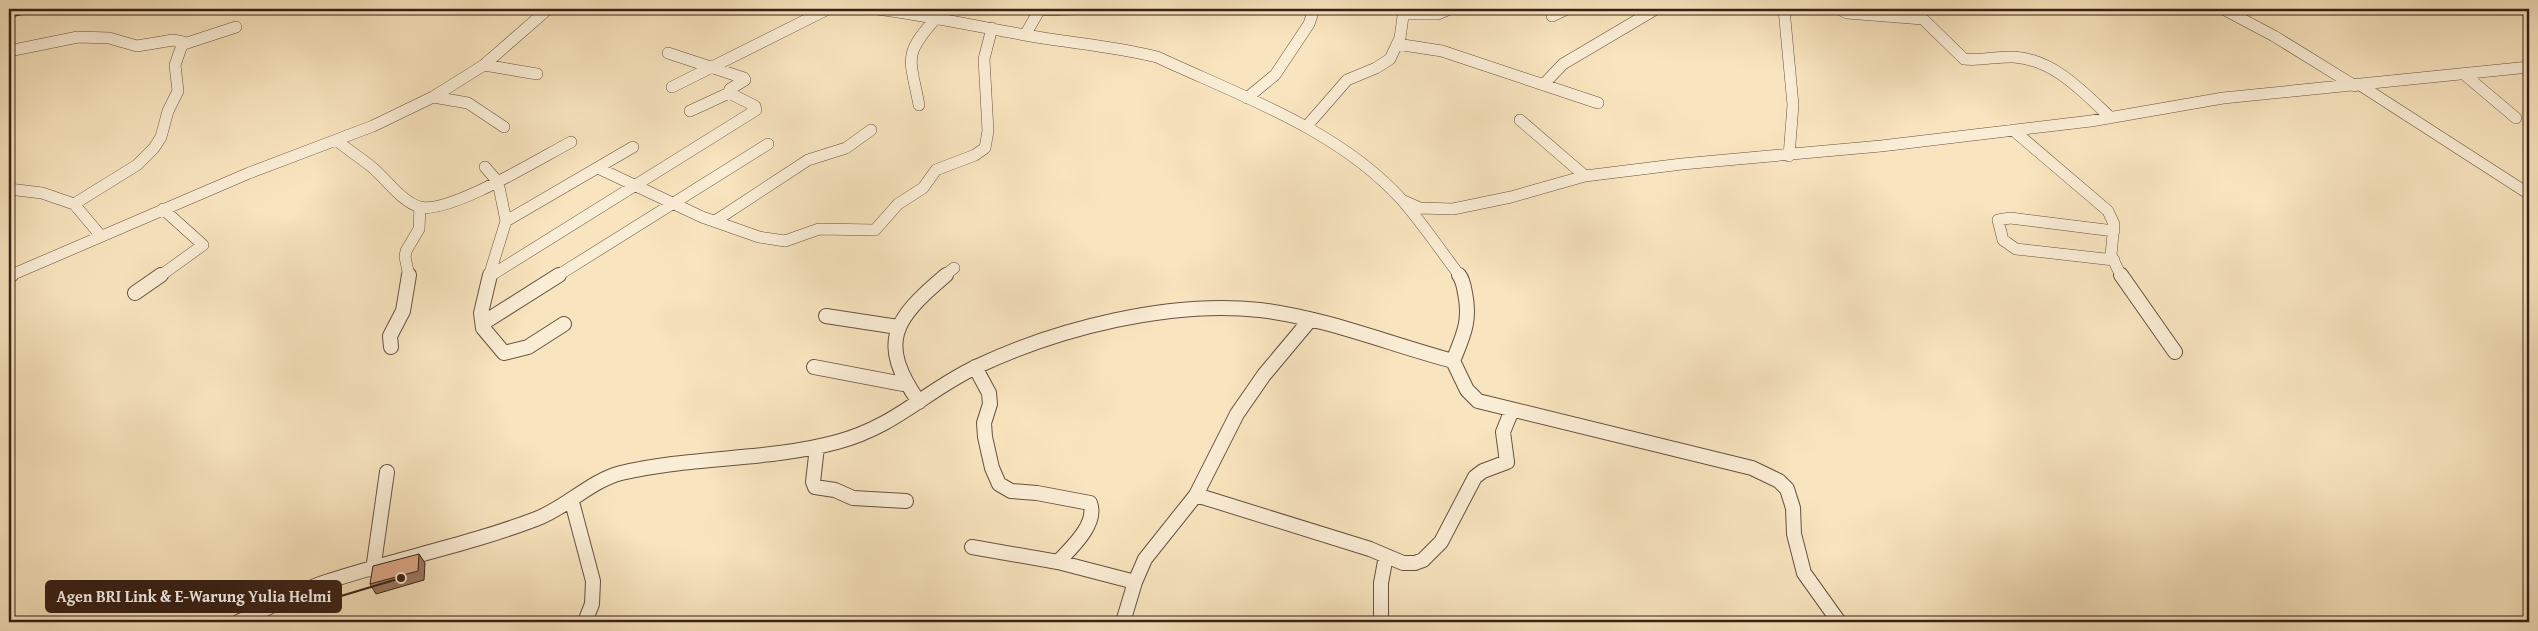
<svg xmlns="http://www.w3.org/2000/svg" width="2538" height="631" viewBox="0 0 2538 631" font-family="'Gentium Book Plus',serif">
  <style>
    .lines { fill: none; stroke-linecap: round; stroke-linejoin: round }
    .minor-far1-casing { stroke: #665241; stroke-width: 12 }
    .minor-casing { stroke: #665241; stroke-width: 16 }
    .highway-casing { stroke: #362117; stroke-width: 2 }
    .minor-far1 { stroke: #faedd5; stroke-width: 11 }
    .minor { stroke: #faedd5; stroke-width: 14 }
    .highway { fill: #ecc27f; fill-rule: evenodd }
    .shaded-wall { fill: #9e7862; stroke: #362117 }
    .building { fill: #e2ab8c; stroke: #362117 }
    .leader { fill: none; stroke: #362117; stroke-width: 2 }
    .callout-dot { fill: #362117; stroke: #faedd5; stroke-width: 2 }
    .callout { fill: #362117; stroke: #362117; stroke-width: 2 }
    .callout-label { font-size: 16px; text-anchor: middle; font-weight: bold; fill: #fff }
  </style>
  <rect width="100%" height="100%" fill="#f8e4be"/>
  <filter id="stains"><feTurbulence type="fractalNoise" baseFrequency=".004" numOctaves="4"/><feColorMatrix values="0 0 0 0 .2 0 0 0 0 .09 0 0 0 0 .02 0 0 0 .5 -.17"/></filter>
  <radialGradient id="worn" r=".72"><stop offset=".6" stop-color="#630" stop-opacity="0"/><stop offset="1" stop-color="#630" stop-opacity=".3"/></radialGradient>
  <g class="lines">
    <g class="minor-far1-casing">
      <path id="minor-far1" d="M878 9C928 16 976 26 1025 35 1069 43 1114 46 1157 57 1241 96 1339 130 1402 200 1423 224 1441 251 1460 276
        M1461 9H1470
        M1784 9 1793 105 1789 156
        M1839 9 1847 13 1923 19 1964 59C1981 61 1998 56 2014 57 2055 60 2083 92 2111 118
        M2223 9 2274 36 2355 86
        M1039 10 1076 9
        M1405 14H1438L1450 9
        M1552 16 1567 9
        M1025 35 1040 9
        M184 44 236 27
        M1397 44 1442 51 1598 103
        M9 51 78 37 109 38 137 46 173 40 183 42 175 65 178 91 168 111 161 137 154 148 137 165 74 204
        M484 65 537 74
        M2465 75 2516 118
        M1543 85 1563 64 1656 9
        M2360 85 2529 194
        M672 87 828 9
        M433 97 468 103 504 127
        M1247 98 1275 75 1309 24 1314 9
        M919 105C910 57 902 56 937 17
        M690 111 729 93
        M1520 120 1585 176
        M1306 127 1347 80 1376 68 1390 59 1400 38 1404 9
        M2013 130 2108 211 2114 224 2111 255 2121 276
        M336 140C348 150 361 158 373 168 387 180 402 202 420 207 450 214 542 157 571 142
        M485 167 498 182 506 221 489 276
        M598 168 702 217 759 237 785 241 819 229 875 230 898 204 923 188 936 170 975 155 985 148 988 131 984 59 992 28
        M9 189 42 193 74 204 101 236
        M1404 201 1420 208 1453 209 1511 197 1585 176 1682 164 1881 146 2091 121 2223 98 2529 67
        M506 221 633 147
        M715 221 808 160 846 148 871 130
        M2114 231 2010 218 1998 220 2003 240 2016 249 2114 260
        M9 276 249 173 373 126 433 97 484 65 548 9
        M160 276 203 245 163 209
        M409 276 405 257 406 251 419 229 420 207
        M490 276 756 110 755 106 729 93 730 89 745 80 744 78 668 53
        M557 276 768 144
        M944 276 954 268"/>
    </g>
    <g class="minor-casing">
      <path id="minor" d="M490 275 481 313 483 328 504 353 528 347 564 324
        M1459 275C1463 280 1464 287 1465 293 1471 321 1463 336 1453 361L1467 390 1478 401 1752 468 1779 481 1787 489 1793 508 1794 534 1804 573 1839 622
        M2121 275 2175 352
        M9 276 11 275
        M135 293 161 275
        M826 316 898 327
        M483 323 559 275
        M391 347 390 336 403 311 409 275
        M814 367 903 384
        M975 367 989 393 990 404 984 423 985 437 992 468 999 484 1011 491 1037 493 1090 503C1098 524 1071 548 1058 562
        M919 402C877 342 894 319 946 275
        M817 447 813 482 815 487 835 490 853 498 906 501
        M1196 495 1370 549 1403 563H1415L1423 560 1441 542 1475 477 1483 471 1507 462 1503 432 1512 410
        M572 502 593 581 592 604 585 622
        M972 547 1058 562 1135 582
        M373 570 387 472
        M238 622C267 609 296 592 326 582 395 559 468 545 536 519 566 508 590 481 621 473 692 456 767 461 837 442 897 426 926 390 978 366 1059 328 1171 300 1260 310 1326 318 1389 344 1453 361
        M1123 622 1135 582 1145 559 1196 495 1237 414 1264 375 1310 320
        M1381 622V583L1386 556"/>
    </g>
    <g class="highway-casing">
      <path id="highway" d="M9 9H32L30 12 9 17Z"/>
    </g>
    <use href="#minor-far1" class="minor-far1"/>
    <use href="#minor" class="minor"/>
    <use href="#highway" class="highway"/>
  </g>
  <path class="shaded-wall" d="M419 554 425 563 424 580 376 594 370 584Z"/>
  <path class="building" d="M419 554 418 571 370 584 373 566Z"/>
  <path class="leader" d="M401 578L341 596"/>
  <circle class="callout-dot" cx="401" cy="578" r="5"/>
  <rect class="callout" x="46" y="581" width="295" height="31" rx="5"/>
  <g class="callout-label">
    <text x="194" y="602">Agen BRI Link &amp; E-Warung Yulia Helmi</text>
  </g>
  <rect width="2538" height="631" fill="none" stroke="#f8e4be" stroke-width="30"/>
  <rect x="10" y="10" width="2518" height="611" fill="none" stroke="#362117" stroke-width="2.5"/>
  <rect x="15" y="15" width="2508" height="601" fill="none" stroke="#362117"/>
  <rect width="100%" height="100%" filter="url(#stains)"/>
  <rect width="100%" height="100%" fill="url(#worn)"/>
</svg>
